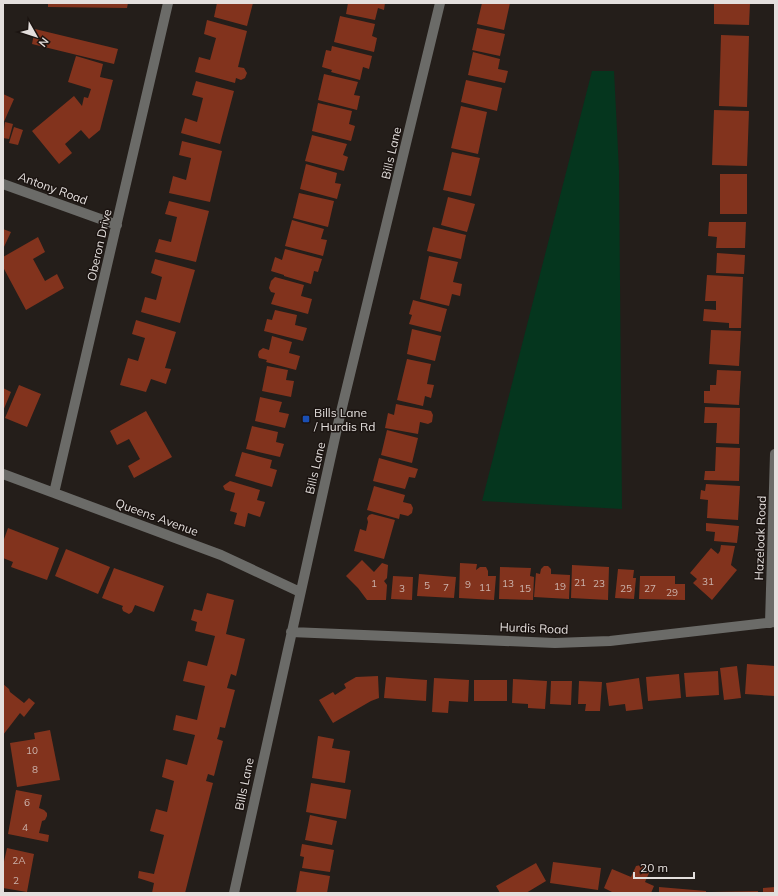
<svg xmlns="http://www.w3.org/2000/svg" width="778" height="896" viewBox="0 0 778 896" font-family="Mulish,sans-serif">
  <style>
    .green { fill: #05361e }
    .building { fill: #82331d }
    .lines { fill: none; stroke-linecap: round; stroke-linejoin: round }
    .minor { stroke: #6b6b68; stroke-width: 10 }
    .transit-dot { fill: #1a4fb4; stroke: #1b1411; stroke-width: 1.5 }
    .labels { text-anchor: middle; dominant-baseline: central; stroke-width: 3; stroke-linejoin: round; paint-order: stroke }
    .number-label { font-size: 10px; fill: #ccb4ad }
    .street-label { font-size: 12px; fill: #e4dfdd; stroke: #1b1411 }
    .poi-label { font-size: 12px; fill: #e4dfdd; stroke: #1b1411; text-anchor: start }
  </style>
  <rect width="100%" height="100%" fill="#241e1a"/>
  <path class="green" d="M592 71H614L619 170 622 509 482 501Z"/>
  <path class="building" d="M48 3H128L127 8 48 7Z
    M217 3H253L247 26 214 17Z
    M348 3H385L384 10 378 8 375 20 346 14Z
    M482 3H510L504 30 477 24Z
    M714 3H750L749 25 714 24Z
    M340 16 375 24 372 36 377 38 374 52 334 42Z
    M207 20 247 31 238 67 244 68 247 73 245 78 241 80 236 78 235 83 195 72 199 57 210 60 216 38 204 34Z
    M477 28 505 34 500 56 472 50Z
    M35 29 118 49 114 64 32 44Z
    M721 35 749 36 747 107 719 106Z
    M332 46 372 56 369 69 363 67 360 80 331 72 332 70 322 67 326 50 331 51Z
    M473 52 500 59 498 69 508 71 505 83 468 75Z
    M76 56 103 64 100 77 113 80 100 130 89 139 81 130 65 144 72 153 59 164 32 131 74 96 82 106 84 97 88 98 91 89 68 82Z
    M324 74 358 82 354 95 360 96 357 110 318 100Z
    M466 80 502 88 497 111 461 102Z
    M196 81 234 91 220 144 181 133 185 118 197 122 203 98 192 95Z
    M3 94 14 99 3 124Z
    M318 103 352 111 349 124 355 126 351 141 312 131Z
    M461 106 487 112 478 154 451 148Z
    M714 110 749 111 747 166 712 165Z
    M5 122 13 124 9 139 3 138Z
    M14 127 23 130 18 145 9 143Z
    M312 135 347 144 343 155 348 157 344 171 305 161Z
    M182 141 222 151 210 202 169 193 173 176 186 180 191 158 179 155Z
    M452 152 480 158 471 196 443 190Z
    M306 164 337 173 335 183 341 184 337 199 300 189Z
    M720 174H747V214H720Z
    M299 193 334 201 328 227 293 218Z
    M448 197 475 204 467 232 441 225Z
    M169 201 209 211 196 262 155 252 159 239 171 242 177 217 165 214Z
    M292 220 324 229 321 239 327 240 323 256 285 246Z
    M709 222H746L745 248H716L717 237 708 236Z
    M433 227 466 235 461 259 427 251Z
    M3 229 11 232 3 249Z
    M38 237 45 252 33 259 45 281 57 274 64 288 26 310 3 267V257Z
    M285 249 322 259 318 272 314 271 311 284 284 276V275L271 271 275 257 282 260Z
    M717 253 745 255 744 274 716 273Z
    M429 256 458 262 453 282 462 284 460 296 452 294 449 306 420 299Z
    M155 259 195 270 180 323 141 312 145 297 156 300 162 277 151 273Z
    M707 275 743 277 741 328H729V323L703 321 704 309 716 310V301H705Z
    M275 277 304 285 301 296 312 299 308 314 271 304 275 293 271 292 269 288 271 281Z
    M413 300 447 309 441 332 409 324 412 315 409 314Z
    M275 310 297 315 295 325 307 328 303 341 264 331 267 319 272 320Z
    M136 320 176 332 165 368 171 369 166 384 151 379 146 392 120 385 128 358 138 361 145 338 132 334Z
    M412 329 441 336 435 361 407 354Z
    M711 330 741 331 739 366 709 364Z
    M272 336 292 342 289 353 300 356 296 370 266 362 267 360 259 358 258 355 259 351 263 348 269 350Z
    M407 359 431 364 427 384 434 385 431 398 425 396 423 406 397 400Z
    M267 366 288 370 286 380 294 381 291 397 262 391Z
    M717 370 741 371 739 405 704 403V391H710V385H716Z
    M19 385 41 394 27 427 5 418Z
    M3 388 11 392 3 411Z
    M260 397 282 402 279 412 289 414 285 428 255 421Z
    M396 404 431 411 433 415 432 422 428 424 420 422 418 434 385 428 388 413 394 415Z
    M705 407 740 408 739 444 716 443 717 423H704Z
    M146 411 172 457 134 478 128 466 140 459 129 439 117 445 110 431Z
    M252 426 278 432 276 442 284 444 280 457 246 449Z
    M387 430 418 438 412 463 381 455Z
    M716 447 740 448 739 481 704 480 705 471H715Z
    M242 452 272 460 270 468 277 470 272 487 235 476Z
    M379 458 418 469 415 478 409 477 405 489 373 481Z
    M230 481 260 490 257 500 265 502 260 517 248 513 245 527 234 524 237 513 230 511 235 493 225 490 223 486Z
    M706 484 740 486 738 520 707 518 708 500 700 499 701 490 705 491Z
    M374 486 405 495 403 502 411 504 413 508 412 513 408 516 400 514 399 519 367 510Z
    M372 514 395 520 384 559 354 551 360 529 366 531 368 522 367 518 369 515Z
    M706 523 739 526 737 543 714 541 715 532 706 531Z
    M8 528 59 548 47 580 11 567 13 562 3 558V542Z
    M721 545 735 546 731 565 737 570 712 600 693 583 697 579 690 573 711 548 718 554 720 551Z
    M66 549 110 567 98 594 55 576Z
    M362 560 374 572 382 563 388 565 387 578 384 581 387 585 386 600H367L358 588 346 576Z
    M460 563 477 564 476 570 480 567H486L488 571V576H496L494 600 459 598Z
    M572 565 609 567 608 600 571 598Z
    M544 566H548L551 569V574L570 575 569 599 534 597 536 573 540 574 541 569Z
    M500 567 531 568 530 576 534 577 533 600 499 599Z
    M114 568 164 586 154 612 135 605 132 612 129 614 123 611 122 608 123 606 102 598Z
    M618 569 634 570 633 578H636L634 599 615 598Z
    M419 574 456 577 454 598 417 596Z
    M393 576 413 577 412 600 391 599Z
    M640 576H675V584H685V600L639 599Z
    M207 593 234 600 226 634 245 639 236 676 231 674 227 688 235 690 225 728 220 727 219 733 217 739 223 741 214 776 208 774 206 781 213 783 185 893H152L154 883 138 878 139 871 154 874 164 835 150 831 156 809 167 812 174 781 162 777 166 759 187 765 195 735 173 730 176 715 197 720 205 686 183 681 188 661 207 666 215 636 195 631 197 622 191 620 194 609 202 611Z
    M747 664 775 666V696L745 694Z
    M737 666 741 698 724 700 720 668Z
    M718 671 719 695 686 697 684 673Z
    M679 674 681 698 648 701 646 677Z
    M378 676 379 698 371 701 333 723 319 700 333 692 335 695 346 688 344 684 356 677Z
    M386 677 427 680 426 701 384 698Z
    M434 678 469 680 468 702 449 701 448 713 432 712Z
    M639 678 643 709 626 711 625 704 609 706 606 683Z
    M513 679 547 681 545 709 528 708V704L512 703Z
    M474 680H507V701H474Z
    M551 681H572L571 705 550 704Z
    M579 681 602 682 600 711H585L586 704H578Z
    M3 684 9 689 10 692 24 703 29 698 35 703 24 717 20 713 3 735Z
    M50 730 60 780 17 787 10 743 35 739 34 733Z
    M318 736 334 739 332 748 350 751 345 783 312 778Z
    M311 783 351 790 346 819 306 812Z
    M16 790 42 795 39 808 44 810 47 813V816L45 820 42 821 39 833 49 835 48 842 8 834Z
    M310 815 337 821 332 845 305 840Z
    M302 844 334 850 330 872 302 868 304 857 300 856Z
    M7 848 34 854 27 892 3 888V866Z
    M553 862 601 868 598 890 550 883Z
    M536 863 546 881 526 893H500L496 886Z
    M641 865 648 867 649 873 645 882 654 886 651 893H614L604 888 612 869 631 877 636 866Z
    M300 871 330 876 327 893H296Z
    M659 887 706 891V893H659Z
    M775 887V893H763V888Z
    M758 891V893H711V892Z"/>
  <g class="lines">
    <path class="minor" d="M3 184 117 225
      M3 474 221 555 300 592
      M54 493 168 3
      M770 623 775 454
      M291 632 555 643 610 641 775 622
      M234 893 338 424 440 3"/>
  </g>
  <rect class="transit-dot" x="302" y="415" width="8" height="8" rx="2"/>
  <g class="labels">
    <g class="number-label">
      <text x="708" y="581">31</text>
      <text x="580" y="582">21</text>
      <text x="374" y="583">1</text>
      <text x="508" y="583">13</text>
      <text x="599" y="583">23</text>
      <text x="468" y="584">9</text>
      <text x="427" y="585">5</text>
      <text x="560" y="586">19</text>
      <text x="446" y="587">7</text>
      <text x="485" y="587">11</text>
      <text x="402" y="588">3</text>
      <text x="525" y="588">15</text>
      <text x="626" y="588">25</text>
      <text x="650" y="588">27</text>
      <text x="672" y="592">29</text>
      <text x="32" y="750">10</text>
      <text x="35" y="769">8</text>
      <text x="27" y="802">6</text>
      <text x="25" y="827">4</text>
      <text x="19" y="860">2A</text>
      <text x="16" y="880">2</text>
    </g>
    <g class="street-label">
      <text transform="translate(391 153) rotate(-77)">Bills Lane</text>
      <text transform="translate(53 188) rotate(20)">Antony Road</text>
      <text transform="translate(99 245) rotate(-77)">Oberon Drive</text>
      <text transform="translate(315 468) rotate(-77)">Bills Lane</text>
      <text transform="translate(157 517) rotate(20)">Queens Avenue</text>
      <text transform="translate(760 538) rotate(-88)">Hazeloak Road</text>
      <text transform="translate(534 628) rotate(2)">Hurdis Road</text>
      <text transform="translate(244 784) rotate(-78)">Bills Lane</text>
    </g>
    <g class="poi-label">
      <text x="314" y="412">Bills Lane<tspan x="314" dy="14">/ Hurdis Rd</tspan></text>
    </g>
  </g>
  <rect width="778" height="896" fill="none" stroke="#e4dfdd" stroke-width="8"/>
  <g transform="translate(36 36) rotate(129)" stroke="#1b1411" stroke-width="3" paint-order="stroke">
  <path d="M0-3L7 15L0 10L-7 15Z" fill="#e4dfdd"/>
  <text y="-6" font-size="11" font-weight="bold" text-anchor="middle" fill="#e4dfdd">N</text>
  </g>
  <path d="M634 872v6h60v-6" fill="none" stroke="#e4dfdd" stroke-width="2"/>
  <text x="640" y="872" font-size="12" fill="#e4dfdd" stroke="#1b1411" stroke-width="3" paint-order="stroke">20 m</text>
</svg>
